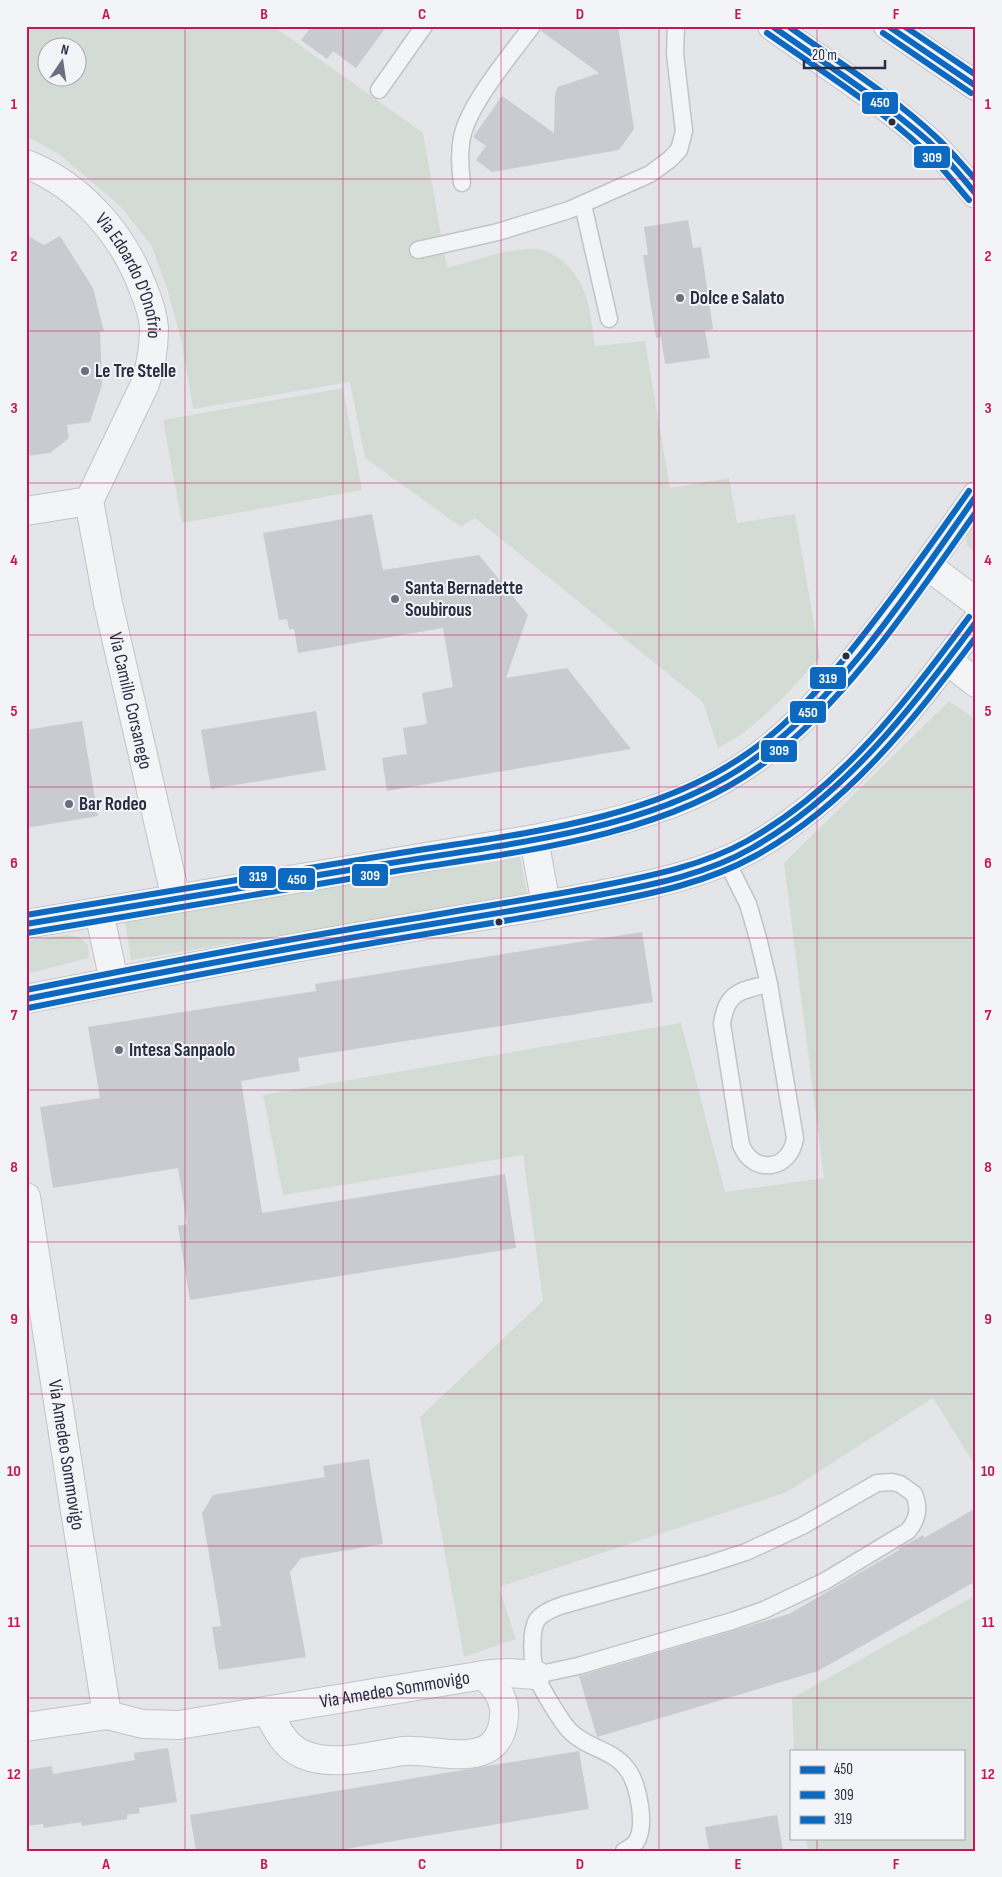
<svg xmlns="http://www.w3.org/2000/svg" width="1002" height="1877" viewBox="0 0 1002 1877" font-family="'Sofia Sans Condensed',sans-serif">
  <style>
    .green { fill: #d3dcd4; fill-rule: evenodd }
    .building { fill: #cacbd0 }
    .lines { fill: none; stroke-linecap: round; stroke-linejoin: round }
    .lane-casing { stroke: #c2c3c7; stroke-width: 19 }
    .street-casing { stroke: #c2c3c7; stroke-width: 30 }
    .lane { stroke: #f3f4f6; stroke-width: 16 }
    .street { stroke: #f3f4f6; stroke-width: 28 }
    .bus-1-casing { stroke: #f2f4f8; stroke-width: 10 }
    .bus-2-casing { stroke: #f2f4f8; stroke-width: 10 }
    .bus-3-casing { stroke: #f2f4f8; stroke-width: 10 }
    .bus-1 { stroke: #0c69bf; stroke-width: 6 }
    .bus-2 { stroke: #0c69bf; stroke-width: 6 }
    .bus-3 { stroke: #0c69bf; stroke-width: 6 }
    .grid { fill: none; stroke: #c2185b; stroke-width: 1; stroke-opacity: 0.55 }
    .bus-dot { fill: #2a2e44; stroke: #f2f4f8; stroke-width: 2 }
    .poi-dot { fill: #6b6e7e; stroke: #f2f4f8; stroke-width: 2 }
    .labels { text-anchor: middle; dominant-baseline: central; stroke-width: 4; stroke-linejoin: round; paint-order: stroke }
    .street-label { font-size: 19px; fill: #2a2e44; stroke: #f2f4f8 }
    .poi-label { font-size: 19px; font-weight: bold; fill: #2a2e44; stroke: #f2f4f8; text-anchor: start }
    .line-badge { stroke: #f2f4f8; stroke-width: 2 }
    .badge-label { font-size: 14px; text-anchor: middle; font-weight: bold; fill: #fff }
    .neatline { fill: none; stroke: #c2185b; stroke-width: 2 }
    .grid-label { font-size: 16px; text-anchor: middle; font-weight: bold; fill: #c2185b }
  </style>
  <rect width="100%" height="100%" fill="#e4e5e9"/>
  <path class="green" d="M26 26H273L423 133 447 268C471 262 508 248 532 249 557 249 577 272 585 293 591 309 592 329 595 346L645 341 670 488 729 478 737 523 795 514 820 657C798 682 775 708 748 729 739 737 728 742 718 748L703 702 475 518 461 527 365 458 350 382 193 409 181 339 167 288 151 245 120 206 59 154 26 136ZM48 48H78V78H48Z
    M343 388 362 490 182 523 163 420Z
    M976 512V554L967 545C965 532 969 524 976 512Z
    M949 701 976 720V1467L933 1398 787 1492 499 1587 516 1639 464 1657 420 1417 543 1301 523 1155 283 1195 263 1095 681 1023 725 1192 824 1178 784 863Z
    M520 855 527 894 131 960 125 921Z
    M66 935 79 937 88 945 89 958 26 974V941Z
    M976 1595V1851H808L806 1838H963V1751H794L792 1698Z"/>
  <path class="building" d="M312 26H387L356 68 333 51 327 59 301 40Z
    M542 26H618L634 129 619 150 492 172 476 160 486 146 473 137 502 96 554 133 555 94 558 87 599 73 541 31Z
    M688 220 693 248 701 247 713 329 705 331 710 358 665 364 661 337 656 338 643 255H648L644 227Z
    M26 235 44 245 60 236 93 288 104 331H100L102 385 90 422 67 425 69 438 50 453 26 456Z
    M372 514 383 570 479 555 528 615 506 678 567 668 631 749 387 791 382 758 407 754 403 728 427 724 422 693 453 687 443 628 298 653 294 629H289L287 619 279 620 263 533Z
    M316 711 326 770 211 789 201 730Z
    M82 721 98 816 26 828V730Z
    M642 932 653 1002 298 1058 300 1071 241 1081 262 1213 505 1174 516 1248 190 1300 178 1226 187 1224 178 1168 53 1188 40 1107 100 1098 88 1027 316 991 315 984Z
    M369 1459 383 1544 301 1558 290 1572 306 1657 219 1670 212 1627 221 1626 202 1513 213 1495 325 1477 323 1466Z
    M976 1508V1581L818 1671 597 1737 579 1676 789 1614 899 1550 898 1549 923 1535 924 1538Z
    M168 1748 177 1802 139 1808 140 1813 127 1815V1819L82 1826 81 1822 44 1828 43 1824 26 1826V1770L52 1766 53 1774 135 1760 134 1753Z
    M579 1751 589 1809 333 1851H196L190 1815Z
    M777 1815 783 1851H709L705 1827Z"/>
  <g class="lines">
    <g class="lane-casing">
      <path id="lane" d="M379 90 424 26
        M462 183C460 168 459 152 462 137 470 102 510 56 532 26
        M583 205 609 319
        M418 250 498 232 569 210 650 174 669 160 679 150 684 131 675 54 676 26
        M726 860 748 904 758 938 769 984 795 1138C790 1171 753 1175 741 1145L722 1024C726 992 741 990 769 984
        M536 1675 578 1666 732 1621 764 1610 825 1581 908 1531C918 1519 920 1508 914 1494L900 1484 892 1482 877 1483 802 1526 746 1552 706 1565 563 1605C554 1608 543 1612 537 1620 530 1631 532 1664 536 1676 541 1688 561 1722 570 1731 586 1748 614 1750 627 1769 638 1783 647 1826 636 1842 633 1846 628 1849 624 1851"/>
    </g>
    <g class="street-casing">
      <g id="street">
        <path d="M772 26C824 63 879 98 927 140 945 156 960 176 976 194"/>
        <path d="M888 26 976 86"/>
        <path id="s1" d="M26 164C80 185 123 234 143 288 148 300 153 314 154 328 154 347 151 366 145 384L89 501 26 511"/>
        <path id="s2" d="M89 501 108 603 176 899"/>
        <path d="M928 566 976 602"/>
        <path d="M947 660 976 683"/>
        <path d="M534 839 546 905"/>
        <path d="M99 912 114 981"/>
        <path d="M26 924 534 839C594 827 655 815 711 786 775 753 817 706 862 651 902 601 939 549 976 496"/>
        <path d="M26 999C157 973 289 948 420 926 477 917 533 908 589 897 644 886 702 876 752 848 843 797 915 705 976 622"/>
        <path id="s3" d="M26 1197 107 1715 143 1724 179 1725 490 1674 509 1673 536 1675"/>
        <path d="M267 1711C276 1727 284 1746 302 1754 333 1768 372 1755 404 1751 438 1748 499 1774 504 1717 506 1700 496 1686 483 1675"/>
        <path d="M26 1727 107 1715"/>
      </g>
    </g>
    <use href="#lane" class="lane"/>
    <use href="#street" class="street"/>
    <g class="bus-1-casing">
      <path id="bus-1" d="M772 26C824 63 879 98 927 140 945 156 960 175 976 194
        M888 26 976 86
        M26 924C146 904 265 884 385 864 504 844 659 831 757 757 844 693 914 584 976 496
        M26 999C157 973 288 948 420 926 482 916 543 906 604 894 655 884 707 874 752 848 845 795 913 707 976 622"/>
    </g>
    <g class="bus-2-casing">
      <path id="bus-2" d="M767 33C820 70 876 105 923 149 940 164 954 183 969 200
        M883 33 971 93
        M27 933C146 913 265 893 384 873 506 853 658 840 760 766 845 705 916 597 976 512
        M28 1008C158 982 289 957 420 935 481 925 542 915 603 903 655 893 708 882 755 856 847 806 914 719 976 637"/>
    </g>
    <g class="bus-3-casing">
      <path id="bus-3" d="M788 26C838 62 892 95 937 138 951 151 963 166 976 180
        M904 26 976 75
        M26 915C147 895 267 875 388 855 507 835 647 824 748 753 785 727 816 693 845 658 889 604 929 548 969 491
        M26 990C156 964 287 939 417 918 478 907 539 898 600 886 650 876 702 866 747 841 840 789 907 701 969 617"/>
    </g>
    <use href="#bus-1" class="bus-1"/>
    <use href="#bus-2" class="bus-2"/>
    <use href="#bus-3" class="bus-3"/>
  </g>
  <path class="grid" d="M185 26V1851M343 26V1851M501 26V1851M659 26V1851M817 26V1751M26 179H976M26 331H976M26 483H976M26 635H976M26 787H976M26 938H976M26 1090H976M26 1242H976M26 1394H976M26 1546H976M26 1698H976M817 1838V1851"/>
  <g class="bus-dot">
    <circle cx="892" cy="122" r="4.5"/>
    <circle cx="846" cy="656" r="4.5"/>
    <circle cx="499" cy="922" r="4.5"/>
  </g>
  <g class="poi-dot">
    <circle cx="680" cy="298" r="5"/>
    <circle cx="85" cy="371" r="5"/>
    <circle cx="395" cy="599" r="5"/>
    <circle cx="69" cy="804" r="5"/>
    <circle cx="119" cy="1050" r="5"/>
  </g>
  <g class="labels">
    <g class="street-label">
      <text stroke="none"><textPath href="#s1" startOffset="159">Via Edoardo D'Onofrio</textPath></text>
      <text stroke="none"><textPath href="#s2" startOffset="204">Via Camillo Corsanego</textPath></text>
      <text stroke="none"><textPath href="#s3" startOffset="261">Via Amedeo Sommovigo</textPath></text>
      <text stroke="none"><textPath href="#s3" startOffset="816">Via Amedeo Sommovigo</textPath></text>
    </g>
    <g class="poi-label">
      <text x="690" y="298">Dolce e Salato</text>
      <text x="95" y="371">Le Tre Stelle</text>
      <text x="405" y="588">Santa Bernadette<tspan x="405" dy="22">Soubirous</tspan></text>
      <text x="79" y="804">Bar Rodeo</text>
      <text x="129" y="1050">Intesa Sanpaolo</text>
    </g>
  </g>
  <g class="line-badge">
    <rect x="861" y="91" width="38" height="24" rx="5" fill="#0c69bf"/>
    <rect x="913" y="145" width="38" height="24" rx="5" fill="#0c69bf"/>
    <rect x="809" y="666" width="38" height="24" rx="5" fill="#0c69bf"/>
    <rect x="789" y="700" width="38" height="24" rx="5" fill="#0c69bf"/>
    <rect x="760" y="739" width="38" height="24" rx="5" fill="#0c69bf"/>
    <rect x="351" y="863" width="38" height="24" rx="5" fill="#0c69bf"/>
    <rect x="238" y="865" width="39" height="24" rx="5" fill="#0c69bf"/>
    <rect x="277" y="867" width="39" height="24" rx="5" fill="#0c69bf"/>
  </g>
  <g class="badge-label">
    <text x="880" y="107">450</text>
    <text x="932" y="162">309</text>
    <text x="828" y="683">319</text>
    <text x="808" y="717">450</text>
    <text x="779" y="755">309</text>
    <text x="370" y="880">309</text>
    <text x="258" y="881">319</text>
    <text x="297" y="884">450</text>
  </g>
  <rect width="1002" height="1877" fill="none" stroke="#f2f4f8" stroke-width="55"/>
  <rect x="790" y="1750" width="175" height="90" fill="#f2f4f8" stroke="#a2a5b0"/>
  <rect x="800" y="1766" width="25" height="8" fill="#0c69bf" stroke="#a2a5b0"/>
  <text x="834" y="1774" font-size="15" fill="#2a2e44">450</text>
  <rect x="800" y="1791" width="25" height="8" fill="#0c69bf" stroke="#a2a5b0"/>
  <text x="834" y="1800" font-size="15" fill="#2a2e44">309</text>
  <rect x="800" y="1816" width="25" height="8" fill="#0c69bf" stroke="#a2a5b0"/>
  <text x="834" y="1824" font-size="15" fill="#2a2e44">319</text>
  <g transform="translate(62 62) rotate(13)"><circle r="24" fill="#f2f4f8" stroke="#a2a5b0"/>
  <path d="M0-4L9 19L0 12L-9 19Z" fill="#6b6e7e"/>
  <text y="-8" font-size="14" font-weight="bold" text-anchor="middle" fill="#2a2e44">N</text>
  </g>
  <path d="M804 60v8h81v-8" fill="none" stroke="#2a2e44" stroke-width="2.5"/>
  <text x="812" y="60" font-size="15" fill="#2a2e44" stroke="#f2f4f8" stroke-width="4" paint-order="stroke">20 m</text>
  <rect x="28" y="28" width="946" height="1822" class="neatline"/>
  <g class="grid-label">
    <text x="106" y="19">A</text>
    <text x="264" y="19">B</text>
    <text x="422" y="19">C</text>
    <text x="580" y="19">D</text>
    <text x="738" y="19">E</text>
    <text x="896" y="19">F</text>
    <text x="14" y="109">1</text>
    <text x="988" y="109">1</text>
    <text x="14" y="261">2</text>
    <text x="988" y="261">2</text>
    <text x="14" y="413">3</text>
    <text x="988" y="413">3</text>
    <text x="14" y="565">4</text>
    <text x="988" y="565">4</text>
    <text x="14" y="716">5</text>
    <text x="988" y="716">5</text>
    <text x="14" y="868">6</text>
    <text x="988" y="868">6</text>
    <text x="14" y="1020">7</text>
    <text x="988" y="1020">7</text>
    <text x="14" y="1172">8</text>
    <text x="988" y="1172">8</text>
    <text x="14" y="1324">9</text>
    <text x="988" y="1324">9</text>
    <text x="14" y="1476">10</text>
    <text x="988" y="1476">10</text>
    <text x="14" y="1627">11</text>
    <text x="988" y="1627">11</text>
    <text x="14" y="1779">12</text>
    <text x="988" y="1779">12</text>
    <text x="106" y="1869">A</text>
    <text x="264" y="1869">B</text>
    <text x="422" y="1869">C</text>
    <text x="580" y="1869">D</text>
    <text x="738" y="1869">E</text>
    <text x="896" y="1869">F</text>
  </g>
</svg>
